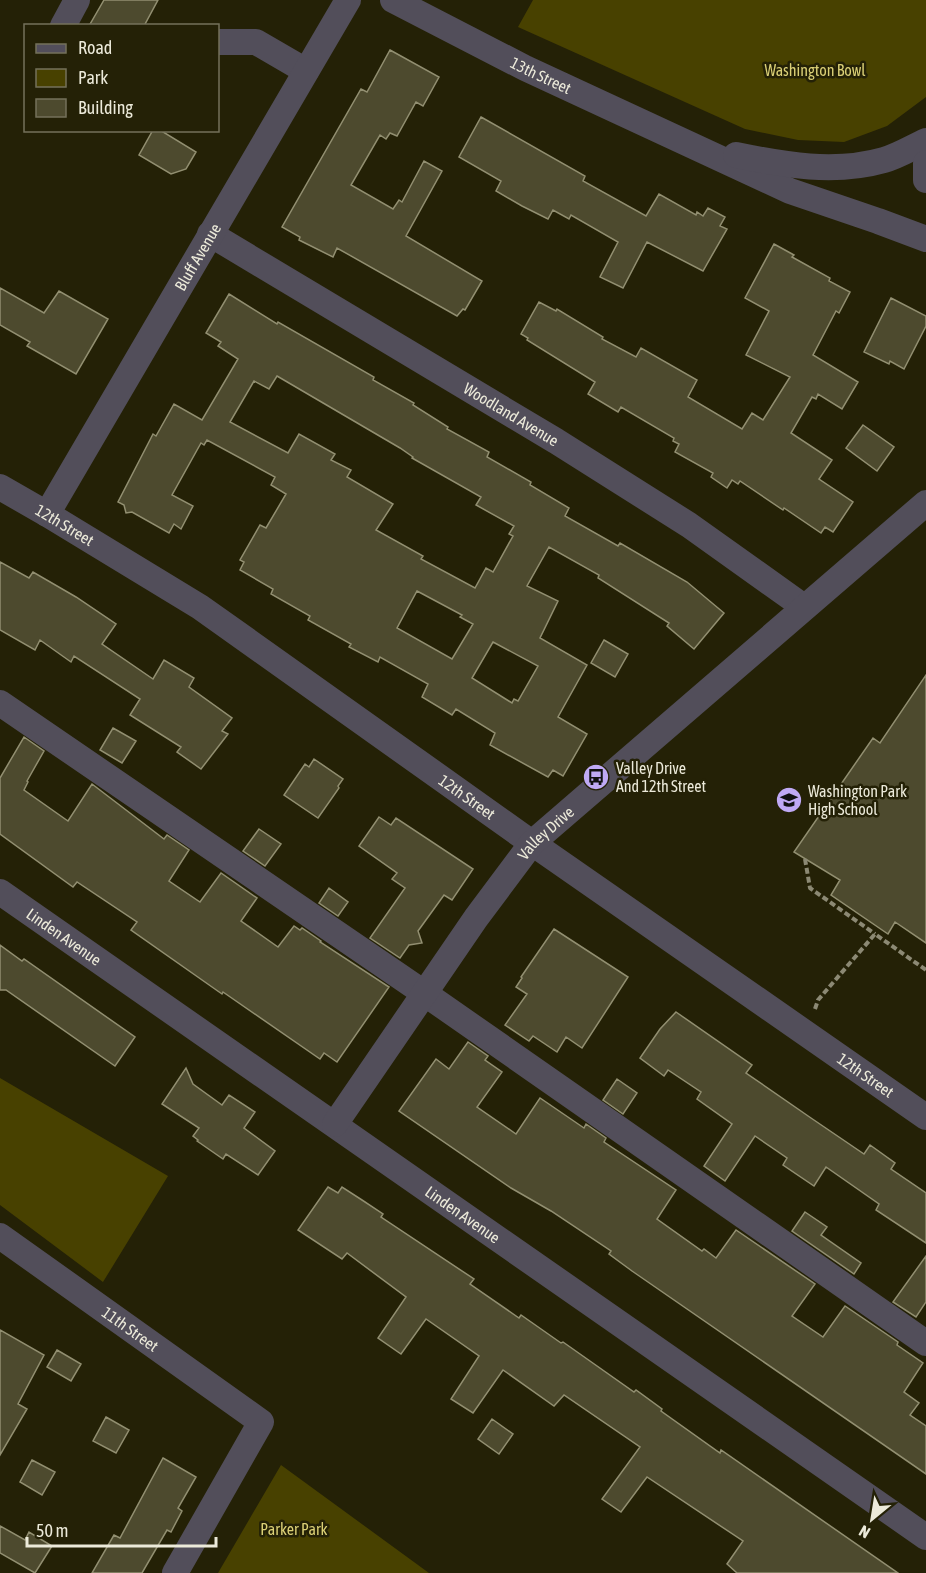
<svg xmlns="http://www.w3.org/2000/svg" width="926" height="1573" viewBox="0 0 926 1573" font-family="'Asap Condensed',sans-serif">
  <style>
    .green { fill: #484100 }
    .building { fill: #4d4a2e; stroke: #928f71; stroke-width: 1.5; fill-rule: evenodd }
    .lines { fill: none; stroke-linecap: round; stroke-linejoin: round }
    .path { stroke: #8c8974; stroke-width: 4; stroke-dasharray: 6 3; stroke-linecap: butt }
    .minor { stroke: #524e5a; stroke-width: 26 }
    .labels { text-anchor: middle; dominant-baseline: central; stroke-width: 5; stroke-linejoin: round; paint-order: stroke }
    .park-label { font-size: 16px; fill: #dbd076; stroke: #242106 }
    .street-label { font-size: 16px; fill: #eceada; stroke: #242106 }
    .poi-label { font-size: 16px; fill: #eceada; stroke: #242106; text-anchor: start }
  </style>
  <rect width="100%" height="100%" fill="#242106"/>
  <path class="green" d="M533 0H926V97L887 126 844 142 798 140 745 129 518 27Z
    M0 1078 168 1176 103 1282 0 1205Z
    M281 1465 429 1573H218Z"/>
  <path class="building" d="M104 0H158L144 26H89Z
    M390 50 439 77 423 106 416 102 397 136 390 133 386 139 380 135 351 185 393 209 399 200 402 202 424 161 442 171 406 236 482 281 465 310 463 309 457 316 337 248 333 257 299 240 300 237 282 227 361 89 367 92Z
    M481 117 585 176 583 181 646 216 659 194 696 215 697 212 703 216 708 208 725 217 720 226 727 229 703 271 647 242 623 288 600 277 618 242 571 215 569 219 553 210 548 219 522 206 496 191 501 181 459 157Z
    M153 130H160L196 152 186 169 171 174 139 155Z
    M774 244 794 255 792 257 830 278 829 281 850 292 839 313 836 311 813 355 858 382 842 409 818 394 816 399 812 397 791 433 832 460 819 479 853 502 833 532 825 527 821 533 784 508 783 510 740 481 738 484 732 480 727 488 711 477 713 473 675 452 679 444 673 441 674 438 621 407 618 412 588 394 595 382 527 340 528 338 521 334 539 302 556 311 557 309 603 337 602 339 636 357 641 348 697 380 688 397 742 429 752 413 763 420 790 377 746 355 769 311 745 298Z
    M0 288 44 313 59 291 108 319 76 374 27 346 30 342 0 325Z
    M229 294 277 324 278 322 374 377 373 380 414 403 413 405 448 427 447 429 489 452 487 457 531 482 530 485 569 508 565 516 618 546 620 543 687 582 724 613 694 649 667 626 669 623 598 578 599 575 549 547 527 586 558 601 540 638 587 665 558 717 587 734 563 776 553 770 548 777 490 745 495 733 456 709 452 715 422 697 428 684 380 657 378 662 349 647 351 644 308 620 310 616 271 594 273 589 240 570 244 562 240 560 260 525 266 528 286 494 271 485 275 477 207 440 204 445 201 443 172 495 193 506 181 529 174 524 169 533 132 512 126 513 124 505 118 502 153 434 156 436 174 404 202 420 238 359 218 346 221 342 206 333ZM277 376 400 448 413 457 412 458 481 497 476 505 514 526 509 534 513 536 493 572 486 568 475 588 421 559 423 556 376 530 393 504 347 477 351 470 331 460 335 454 299 434 288 453 230 422 254 381 269 389ZM417 591 462 615 460 617 473 624 452 659 397 628ZM493 642 538 666 518 701 514 699 512 703 472 678Z
    M891 298 926 316V326L904 369 890 361 889 364 864 352Z
    M863 425 894 447 877 471 846 448Z
    M0 562 29 578 33 572 76 597 116 624 102 644 153 679 164 660 194 678 189 687 232 718 222 731 228 734 201 769 177 752 181 747 130 715 140 699 74 656 71 662 40 640 35 650 0 630Z
    M604 640 628 654 615 677 591 663Z
    M926 675V943L895 922 888 934 831 895 840 880 794 852 873 738 880 743Z
    M113 728 136 741 122 763 100 750Z
    M24 737 44 751 27 781 28 782 24 790 68 821 92 784 164 839 167 835 189 850 169 881 200 902 221 873 257 898 241 921 278 947 294 926 300 930 302 928 321 941 320 942 389 987 337 1062 324 1053 320 1059 223 992 222 994 131 930 137 922 77 882 73 887 0 834V778Z
    M314 759 343 779 338 786 339 788 318 818 284 795 305 764 309 767Z
    M379 817 391 825 396 818 473 869 452 900 444 895 418 931 422 943 409 945 400 958 370 938 405 888 392 879 397 873 359 846Z
    M259 829 281 844 265 866 243 851Z
    M329 888 348 902 338 916 319 903Z
    M554 929 628 977 582 1048 566 1037 557 1052 533 1036 529 1041 505 1025 527 994 516 987 522 978 521 977Z
    M0 945 22 961 24 959 135 1037 115 1066 6 990H0Z
    M676 1012 752 1065 746 1073 811 1118 864 1154 870 1145 895 1163 891 1169 926 1193V1243L876 1210 879 1204 826 1167 814 1186 783 1165 787 1158 755 1136 725 1181 704 1166 732 1124 697 1099 701 1092 668 1070 664 1076 640 1058 660 1029Z
    M468 1042 488 1056 485 1060 502 1072 477 1107 516 1134 540 1098 584 1128 586 1124 606 1138 604 1142 676 1190 657 1219 702 1251 704 1249 716 1258 736 1230 815 1284 792 1316 823 1337 845 1306 898 1342 897 1345 923 1363 904 1392 919 1403 910 1415 926 1426V1474L632 1271 609 1254 611 1251 551 1211 511 1188 399 1111 436 1059 449 1069Z
    M186 1068 193 1084 222 1105 229 1095 255 1112 244 1128 275 1151 258 1175 226 1154 223 1159 197 1141 198 1140 193 1136 199 1128 162 1104Z
    M617 1079 637 1093 623 1114 603 1100Z
    M328 1187 338 1193 342 1187 362 1200 383 1214 381 1217 474 1279 470 1284 519 1318 521 1315 561 1343 563 1342 634 1392 636 1390 662 1409 661 1411 720 1453 721 1450 898 1573H737L727 1564 743 1541 647 1477 621 1512 602 1499 640 1447 564 1395 554 1406 503 1370 473 1413 451 1399 479 1356 426 1319 401 1354 378 1338 406 1297 347 1253 342 1259 298 1230Z
    M805 1212 827 1227 821 1235 861 1263 854 1274 792 1231Z
    M926 1256V1302L916 1317 893 1302Z
    M0 1330 44 1355 18 1404 27 1409 0 1455Z
    M57 1350 81 1364 71 1381 47 1367Z
    M106 1417 129 1430 116 1453 93 1441Z
    M492 1419 513 1434 499 1454 478 1439Z
    M163 1458 196 1477 178 1508 182 1511 171 1532 167 1530 142 1573H92L114 1535 120 1538Z
    M32 1460 55 1472 42 1495 20 1482Z
    M0 1526 25 1540 29 1532 52 1546 35 1573 0 1553Z"/>
  <g class="lines">
    <path class="path" d="M805 859 810 888 875 934
      M815 1009 818 1000 875 934 926 970"/>
    <g class="minor">
      <path id="s1" d="M393 0 525 68 790 191 878 221 926 239"/>
      <path d="M63 26 77 0"/>
      <path d="M218 42H256L306 71"/>
      <path d="M736 155C784 165 835 174 884 160 898 156 913 147 926 141"/>
      <path d="M926 163V180"/>
      <path id="s2" d="M210 234 556 441 689 525 804 607"/>
      <path id="s3" d="M0 487 47 514 200 607 532 843 926 1117"/>
      <path id="s4" d="M47 514 348 0"/>
      <path d="M0 703 424 993 926 1343"/>
      <path id="s5" d="M0 892 926 1537"/>
      <path id="s6" d="M335 1124 476 918 532 843 926 503"/>
      <path id="s7" d="M0 1236 261 1422 175 1573"/>
    </g>
  </g>
  <defs>
    <g id="bus-disc" transform="scale(1.35)"><circle r="9.5" fill="#bfa9f4" stroke="#242106"/><path d="M-5-6H5V4H4V6H2V4H-2V6H-4V4H-5ZM-3.5-4V0h7V-4ZM-3.5 1.2v1.5H-2V1.2ZM2 1.2v1.5H3.5V1.2Z" fill="#111"/></g>
    <g id="school-disc" transform="scale(1.35)"><circle r="9.5" fill="#bfa9f4" stroke="#242106"/><path d="M0-5L7-2L0 1L-7-2ZM-4 1L0 2.5L4 1V4Q0 6-4 4Z" fill="#111"/></g>
  </defs>
  <g fill-rule="evenodd">
    <use href="#bus-disc" x="596" y="777"/>
    <use href="#school-disc" x="789" y="800"/>
  </g>
  <g class="labels">
    <g class="park-label">
      <text x="815" y="70">Washington Bowl</text>
      <text x="294" y="1529">Parker Park</text>
    </g>
    <g class="street-label">
      <text stroke="none"><textPath href="#s1" startOffset="166">13th Street</textPath></text>
      <text stroke="none"><textPath href="#s4" startOffset="298">Bluff Avenue</textPath></text>
      <text stroke="none"><textPath href="#s2" startOffset="351">Woodland Avenue</textPath></text>
      <text stroke="none"><textPath href="#s3" startOffset="75">12th Street</textPath></text>
      <text stroke="none"><textPath href="#s3" startOffset="561">12th Street</textPath></text>
      <text stroke="none"><textPath href="#s6" startOffset="360">Valley Drive</textPath></text>
      <text stroke="none"><textPath href="#s5" startOffset="78">Linden Avenue</textPath></text>
      <text stroke="none"><textPath href="#s3" startOffset="1047">12th Street</textPath></text>
      <text stroke="none"><textPath href="#s5" startOffset="564">Linden Avenue</textPath></text>
      <text stroke="none"><textPath href="#s7" startOffset="160">11th Street</textPath></text>
    </g>
    <g class="poi-label">
      <text x="616" y="768">Valley Drive<tspan x="616" dy="18">And 12th Street</tspan></text>
      <text x="808" y="791">Washington Park<tspan x="808" dy="18">High School</tspan></text>
    </g>
  </g>
  <rect x="24" y="24" width="195" height="108" fill="#242106" stroke="#74715b" stroke-width="1.5"/>
  <rect x="36" y="44" width="30" height="9" fill="#524e5a" stroke="#74715b" stroke-width="1.5"/>
  <text x="78" y="54" font-size="18" fill="#eceada">Road</text>
  <rect x="36" y="69" width="30" height="18" fill="#484100" stroke="#74715b" stroke-width="1.5"/>
  <text x="78" y="84" font-size="18" fill="#eceada">Park</text>
  <rect x="36" y="99" width="30" height="18" fill="#4d4a2e" stroke="#74715b" stroke-width="1.5"/>
  <text x="78" y="114" font-size="18" fill="#eceada">Building</text>
  <g transform="translate(872 1519) rotate(210)" stroke="#242106" stroke-width="4.5" paint-order="stroke">
  <path d="M0-4.5L10 22L0 15L-10 22Z" fill="#eceada"/>
  <text y="-9" font-size="16" font-weight="bold" text-anchor="middle" fill="#eceada">N</text>
  </g>
  <path d="M27 1537v9h189v-9" fill="none" stroke="#eceada" stroke-width="3"/>
  <text x="36" y="1537" font-size="18" fill="#eceada" stroke="#242106" stroke-width="4.5" paint-order="stroke">50 m</text>
</svg>
